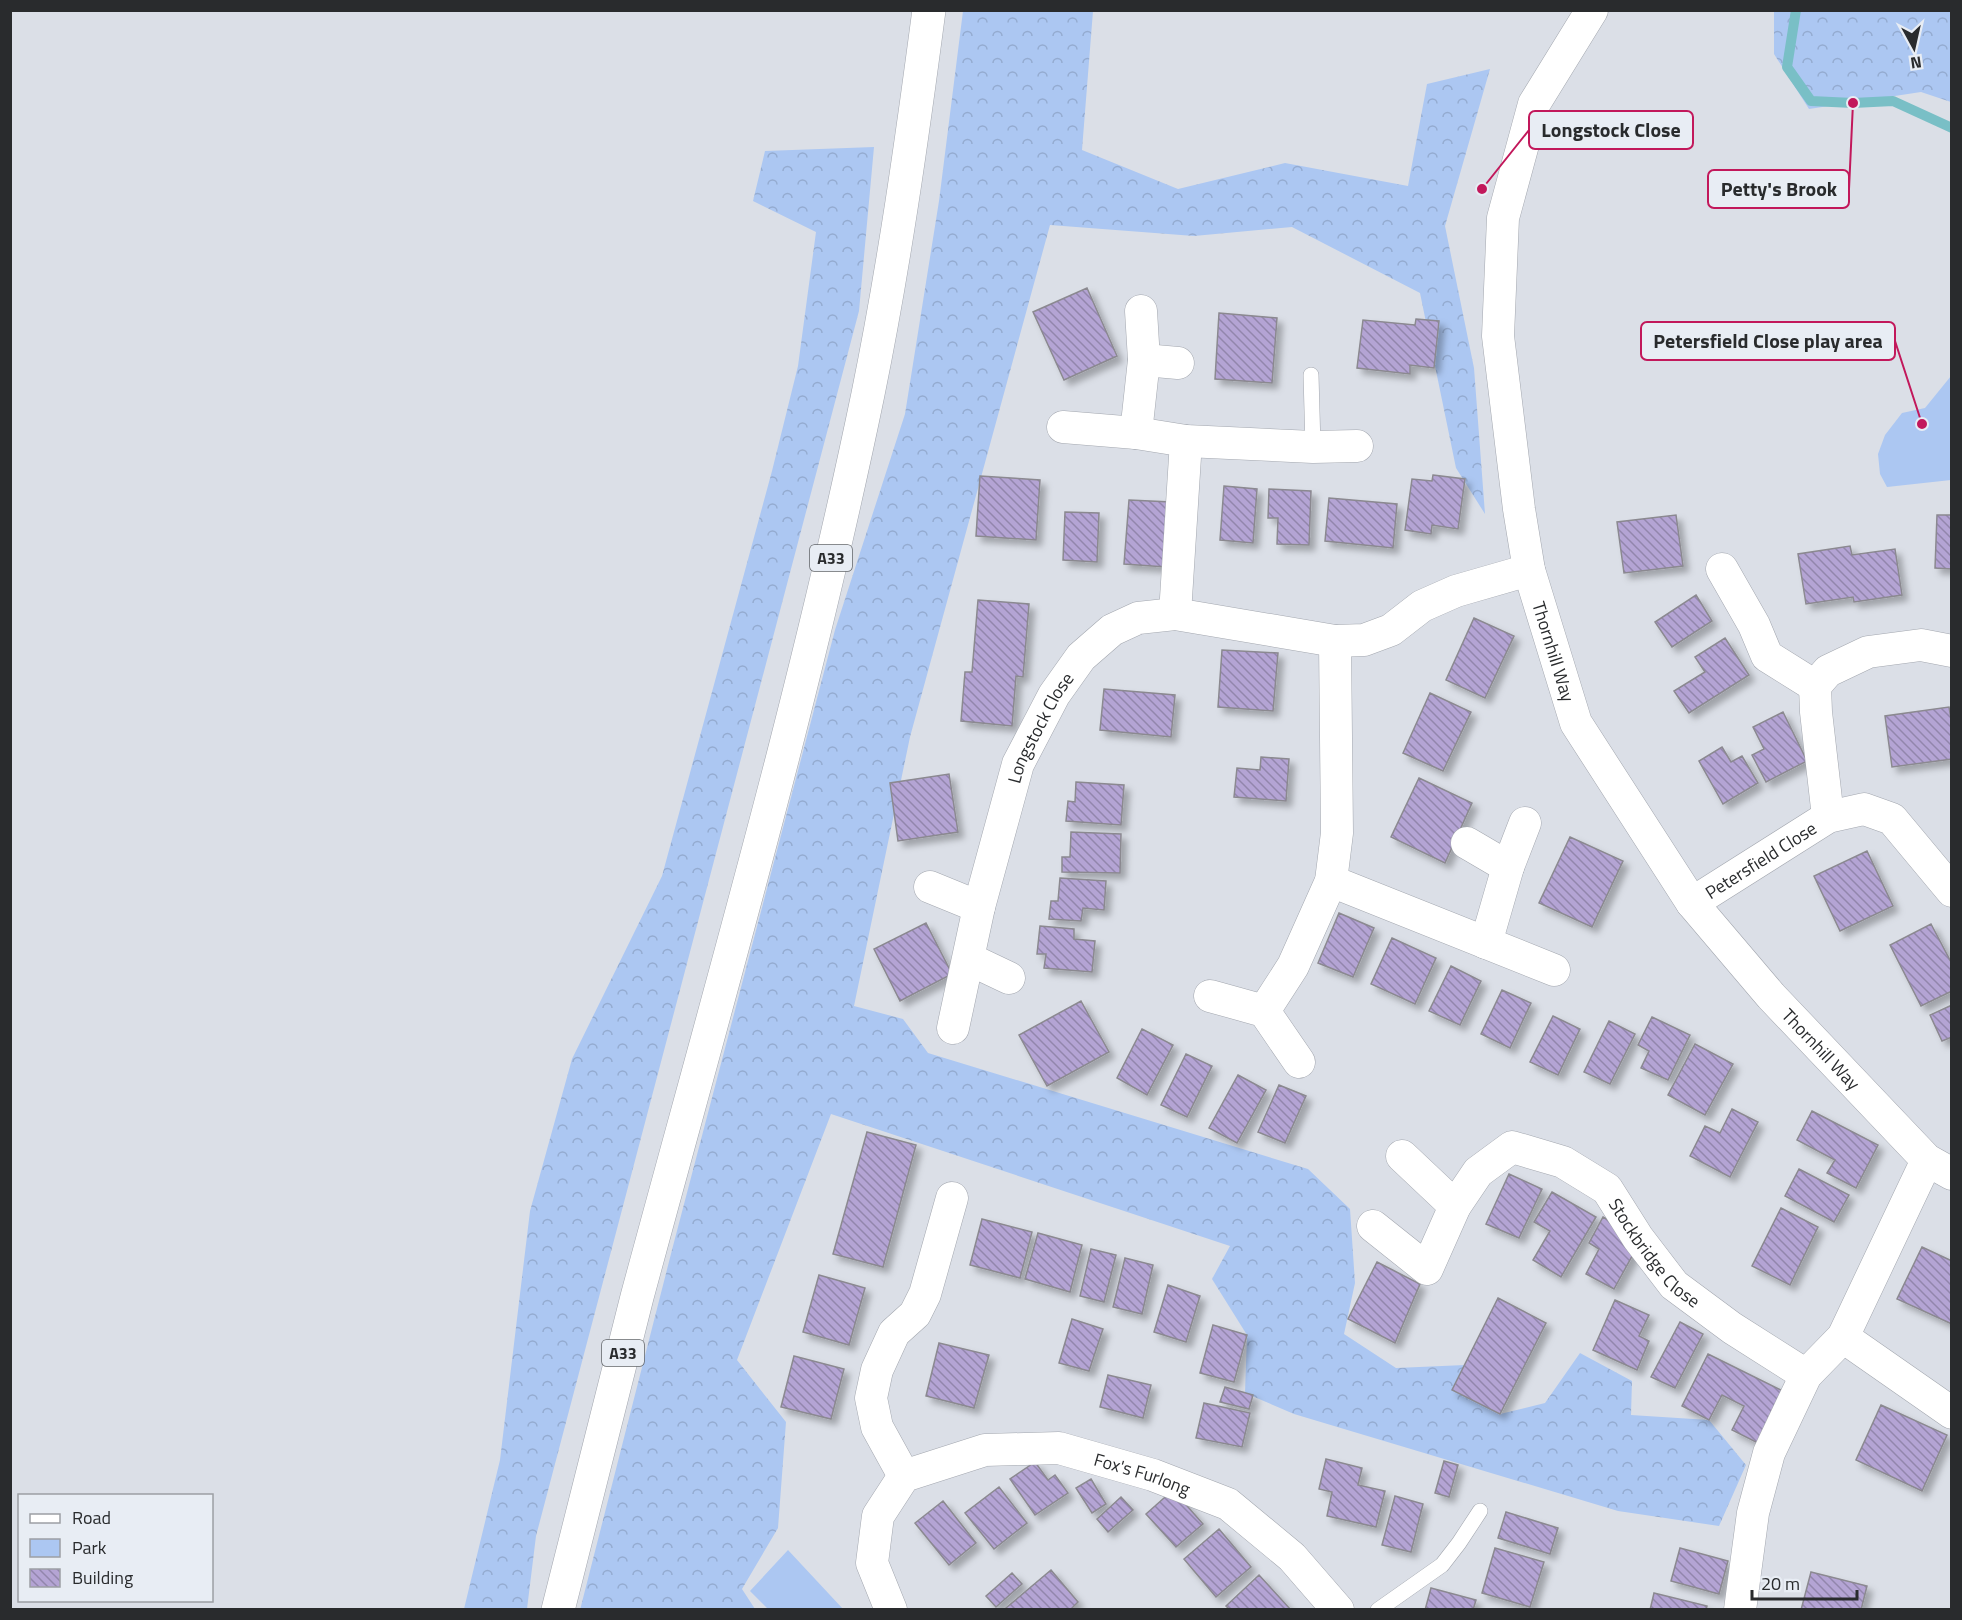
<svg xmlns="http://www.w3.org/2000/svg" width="1962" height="1620" viewBox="0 0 1962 1620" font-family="'Titillium Web',sans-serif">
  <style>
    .forest { fill: url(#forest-crowns) }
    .green { fill: #acc7f2 }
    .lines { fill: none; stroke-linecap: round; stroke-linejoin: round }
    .stream { stroke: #79bfc6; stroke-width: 10 }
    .building { fill: url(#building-back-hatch); stroke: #8b8990; stroke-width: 1.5; filter: url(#shadow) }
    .service-casing { stroke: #a3a7af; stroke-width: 16 }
    .minor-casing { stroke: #a3a7af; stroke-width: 33 }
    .trunk-casing { stroke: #a3a7af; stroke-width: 34 }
    .service { stroke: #fff; stroke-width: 15 }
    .minor { stroke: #fff; stroke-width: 32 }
    .trunk { stroke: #fff; stroke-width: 33 }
    .labels { text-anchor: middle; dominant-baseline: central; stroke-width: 4.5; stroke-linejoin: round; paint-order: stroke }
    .shield { fill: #e8edf4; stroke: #626569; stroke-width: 1.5 }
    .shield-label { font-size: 16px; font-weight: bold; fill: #292b2d }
    .street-label { font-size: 18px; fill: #292b2d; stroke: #e8edf4 }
    .leader { fill: none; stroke: #c2185b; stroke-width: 2 }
    .callout-dot { fill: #c2185b; stroke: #e8edf4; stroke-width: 2 }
    .callout { fill: #e8edf4; stroke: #c2185b; stroke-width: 2 }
    .callout-label { font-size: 20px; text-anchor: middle; font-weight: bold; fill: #292b2d }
  </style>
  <defs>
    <pattern id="forest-crowns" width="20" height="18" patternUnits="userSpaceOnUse" patternTransform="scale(1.5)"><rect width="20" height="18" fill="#acc7f2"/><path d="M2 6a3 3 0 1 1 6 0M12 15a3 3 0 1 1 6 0" fill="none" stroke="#94abd0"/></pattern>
    <pattern id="building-back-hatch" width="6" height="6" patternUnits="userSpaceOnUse" patternTransform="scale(1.5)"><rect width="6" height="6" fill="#b4a4d4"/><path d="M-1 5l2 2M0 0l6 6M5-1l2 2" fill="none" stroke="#9286ac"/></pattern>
    <filter id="shadow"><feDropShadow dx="5.5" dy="5.5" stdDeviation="3" flood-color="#0004"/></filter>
  </defs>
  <rect width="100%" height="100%" fill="#dbdfe7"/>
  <path class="forest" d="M963 11H1093L1082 150 1178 189 1285 163 1408 186 1427 84 1490 69 1445 226 1474 368 1485 514 1456 468 1420 293 1292 227 1194 236 1050 225 910 737 854 1006 903 1019 928 1053 1308 1169 1350 1209 1355 1283 1344 1334 1396 1368 1465 1365 1452 1390 1500 1414 1545 1403 1580 1353 1632 1381 1631 1415 1709 1420 1746 1465 1719 1526 1618 1511 1294 1414 1245 1393 1247 1335 1212 1279 1230 1246 831 1114 737 1360 786 1422 778 1528 742 1589 755 1609 580 1610 673 1246 835 630 905 414 939 201Z
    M1774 11H1951V102L1921 92 1809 109 1774 54Z
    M874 147 859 311 536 1536 527 1609H464L500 1460 530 1211 572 1059 662 876 772 471 798 366 816 232 753 201 765 151Z"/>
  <path class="green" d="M1951 376V480L1887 487 1880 474 1878 454 1885 435 1902 413 1925 408Z
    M788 1550 843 1609H768L750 1591Z"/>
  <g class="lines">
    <path class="stream" d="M1796 10 1787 67 1811 101 1853 103 1893 101 1952 128"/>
  </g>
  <path class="building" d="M1087 288 1117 356 1064 380 1033 312Z
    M1219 313 1277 318 1272 383 1215 379Z
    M1416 319 1439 321 1434 368 1410 365V374L1357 368 1363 320 1415 325Z
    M1433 475 1465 479 1458 529 1432 525 1431 534 1405 530 1412 479 1432 481Z
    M980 476 1040 480 1036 540 976 536Z
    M1224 486 1257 489 1253 543 1220 540Z
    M1269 489 1311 491 1309 545 1277 544 1278 518H1268Z
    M1329 498 1397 504 1393 548 1325 541Z
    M1129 500 1171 502 1166 567 1124 564Z
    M1065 512 1099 513 1097 562 1063 560Z
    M1676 515 1683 566 1624 573 1617 522Z
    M1937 515H1952V569L1935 568Z
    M1850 546 1852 555 1895 549 1902 595 1854 602 1853 597 1806 604 1798 554Z
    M1696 595 1712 621 1672 647 1655 622Z
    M978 600 1029 604 1023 677 1016 676 1012 726 961 721 965 672H972Z
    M1474 618 1514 636 1485 698 1446 680Z
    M1725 638 1749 675 1689 713 1674 691 1705 672 1695 657Z
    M1222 650 1278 653 1273 711 1218 707Z
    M1104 689 1175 695 1171 737 1100 730Z
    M1430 693 1471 712 1443 771 1403 753Z
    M1949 707 1952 724V759L1892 767 1885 716Z
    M1783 712 1807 761 1766 782 1752 755 1764 749 1753 727Z
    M1722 747 1731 762 1742 756 1758 783 1723 804 1699 761Z
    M1261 757 1289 759 1286 801 1234 797 1237 768 1260 770Z
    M949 774 958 832 898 841 890 783Z
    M1419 778 1472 803 1445 863 1391 837Z
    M1076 782 1124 785 1121 825 1066 821 1068 801 1075 802Z
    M1071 832 1121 834 1120 873 1062 872V857H1070Z
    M1570 837 1623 861 1592 927 1539 903Z
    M1867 851 1893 906 1840 931 1814 876Z
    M1060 878 1106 881 1104 910 1083 908 1081 921 1049 919 1051 901H1058Z
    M1339 913 1374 928 1353 977 1318 963Z
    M926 923 952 974 900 1001 874 949Z
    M1931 924 1952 964V991L1921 1006 1890 945Z
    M1040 926 1074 929V939L1095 941 1092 972 1044 968 1046 954H1037Z
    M1392 938 1436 958 1415 1004 1371 984Z
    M1451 966 1481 981 1460 1025 1429 1011Z
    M1502 990 1531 1003 1510 1048 1481 1034Z
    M1081 1001 1109 1052 1047 1086 1019 1035Z
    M1952 1005V1037L1942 1041 1930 1015Z
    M1553 1016 1580 1029 1558 1075 1530 1062Z
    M1652 1017 1690 1035 1668 1080 1641 1068 1649 1051 1638 1045Z
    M1609 1021 1635 1034 1610 1084 1584 1072Z
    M1142 1029 1173 1045 1147 1095 1117 1078Z
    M1695 1044 1733 1064 1705 1115 1668 1095Z
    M1186 1054 1212 1066 1187 1117 1161 1105Z
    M1238 1075 1266 1090 1237 1143 1209 1128Z
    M1279 1085 1306 1096 1285 1143 1258 1132Z
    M1732 1109 1758 1122 1730 1177 1690 1156 1705 1126 1720 1133Z
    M1812 1111 1878 1145 1856 1188 1827 1173 1835 1160 1797 1140Z
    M867 1132 916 1145 883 1267 833 1254Z
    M1799 1169 1849 1195 1834 1222 1785 1196Z
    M1509 1174 1542 1189 1519 1238 1486 1224Z
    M1552 1192 1596 1217 1561 1277 1533 1260 1550 1231 1534 1222Z
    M1781 1208 1818 1227 1790 1285 1752 1266Z
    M1603 1217 1642 1238 1614 1289 1586 1274 1599 1249 1589 1243Z
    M982 1219 1032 1232 1020 1278 970 1265Z
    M1038 1233 1082 1245 1070 1292 1025 1279Z
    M1922 1247 1952 1261V1324L1897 1299Z
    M1091 1249 1116 1255 1104 1302 1080 1296Z
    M1125 1258 1153 1265 1142 1314 1113 1307Z
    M1377 1262 1420 1284 1395 1343 1348 1319Z
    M819 1275 865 1288 849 1345 803 1332Z
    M1168 1285 1200 1296 1186 1342 1154 1332Z
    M1498 1298 1546 1323 1500 1414 1452 1390Z
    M1615 1300 1649 1315 1639 1336 1649 1341 1637 1370 1593 1350Z
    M1072 1319 1103 1329 1089 1371 1059 1363Z
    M1680 1322 1703 1334 1675 1388 1651 1377Z
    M1213 1325 1247 1335 1234 1382 1200 1373Z
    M939 1343 989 1355 974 1408 926 1396Z
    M1708 1354 1785 1392 1760 1444 1732 1430 1744 1406 1722 1395 1709 1420 1682 1406Z
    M794 1356 844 1369 831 1419 781 1407Z
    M1108 1375 1151 1385 1143 1418 1100 1407Z
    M1225 1387 1253 1395 1249 1409 1220 1402Z
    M1204 1403 1250 1413 1242 1447 1196 1438Z
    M1881 1405 1947 1435 1922 1491 1856 1460Z
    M1326 1459 1362 1468 1358 1485 1385 1491 1376 1527 1327 1516 1332 1492 1319 1489Z
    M1444 1461 1458 1465 1449 1497 1435 1493Z
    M1035 1462 1048 1480 1055 1475 1068 1493 1035 1515 1010 1479Z
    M1091 1479 1106 1504 1092 1513 1076 1488Z
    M999 1487 1027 1523 994 1549 965 1513Z
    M1173 1490 1203 1524 1176 1547 1146 1514Z
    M1395 1496 1423 1504 1411 1552 1382 1545Z
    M1121 1497 1133 1510 1108 1532 1097 1519Z
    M943 1501 976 1543 949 1565 915 1523Z
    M1506 1512 1558 1528 1550 1554 1498 1538Z
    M1219 1529 1251 1567 1216 1597 1184 1559Z
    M1495 1548 1544 1562 1530 1607 1482 1593Z
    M1680 1548 1728 1561 1719 1594 1671 1581Z
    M1051 1570 1078 1602 1070 1610H1007L1006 1608Z
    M1811 1572 1867 1586 1861 1610H1801Z
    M1012 1573 1022 1584 996 1607 986 1596Z
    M1259 1575 1291 1610H1230L1226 1606Z
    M1431 1588 1476 1600 1473 1610H1425Z
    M1654 1593 1707 1606 1706 1610H1650Z"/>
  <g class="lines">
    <g class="service-casing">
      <path id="service" d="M1311 375 1313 447
        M1378 1610 1442 1565 1459 1543 1480 1511"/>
    </g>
    <g class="minor-casing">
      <g id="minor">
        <path id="s1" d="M1592 10 1534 104 1503 218 1498 336 1519 509 1529 570 1576 723 1692 903 1771 996 1927 1160 1952 1174"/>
        <path d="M1144 360 1178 363"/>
        <path d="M1063 427 1136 433 1186 441 1313 447 1357 446"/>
        <path d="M1136 433 1144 360 1141 311"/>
        <path d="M1722 569 1754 625 1767 656 1815 686"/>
        <path d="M1175 614 1186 441"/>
        <path d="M1828 817 1816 712 1815 686 1828 671 1868 652 1921 645 1952 651"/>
        <path d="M1467 843 1508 867"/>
        <path d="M1331 881 1554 970"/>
        <path d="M930 887 979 907"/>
        <path id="s2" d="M1692 903 1828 817 1864 809 1892 819 1952 891"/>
        <path d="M1486 943 1508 867 1525 823"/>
        <path d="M969 959 1009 978"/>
        <path d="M1210 996 1264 1011 1299 1062"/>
        <path d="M1264 1011 1293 966 1331 881 1337 833 1335 641"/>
        <path id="s3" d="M953 1028 979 907 1018 764 1054 695 1081 657 1112 630 1138 618 1175 614 1335 641 1364 640 1391 630 1422 606 1456 591 1529 570"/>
        <path d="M1402 1156 1455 1206"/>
        <path id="s4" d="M1373 1226 1427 1269 1455 1206 1478 1172 1512 1147 1563 1162 1607 1189 1638 1238 1674 1285 1732 1328 1806 1375"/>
        <path d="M1843 1337 1952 1413"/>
        <path d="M904 1476 877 1427 871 1398 877 1370 894 1333 915 1314 925 1294 952 1198"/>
        <path id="s5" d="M891 1610 872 1563 878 1516 904 1476 985 1450 1059 1448 1153 1475 1228 1504 1292 1557 1338 1610"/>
        <path d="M1740 1610 1753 1513 1769 1453 1806 1375 1843 1337 1927 1160"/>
      </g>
    </g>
    <g class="trunk-casing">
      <path id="trunk" d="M558 1610C585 1506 610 1401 637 1297 718 997 805 698 868 394 894 267 912 139 929 10"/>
    </g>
    <use href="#service" class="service"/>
    <use href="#minor" class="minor"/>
    <use href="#trunk" class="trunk"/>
  </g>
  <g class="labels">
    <g class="shield">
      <rect x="810" y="545" width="42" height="26" rx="4.5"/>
      <rect x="602" y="1340" width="42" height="26" rx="4.5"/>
    </g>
    <g class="shield-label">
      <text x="831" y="558">A33</text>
      <text x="623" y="1353">A33</text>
    </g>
    <g class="street-label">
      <text stroke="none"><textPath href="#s1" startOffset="668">Thornhill Way</textPath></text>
      <text stroke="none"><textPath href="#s3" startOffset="314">Longstock Close</textPath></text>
      <text stroke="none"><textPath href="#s2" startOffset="81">Petersfield Close</textPath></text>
      <text stroke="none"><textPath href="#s1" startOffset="1152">Thornhill Way</textPath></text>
      <text stroke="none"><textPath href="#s4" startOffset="406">Stockbridge Close</textPath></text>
      <text stroke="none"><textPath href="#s5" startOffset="392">Fox's Furlong</textPath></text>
    </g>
  </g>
  <path class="leader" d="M1482 189L1529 130M1853 103L1849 189M1922 424L1895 341"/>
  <g class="callout-dot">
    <circle cx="1482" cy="189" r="6"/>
    <circle cx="1853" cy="103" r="6"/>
    <circle cx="1922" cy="424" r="6"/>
  </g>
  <g class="callout">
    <rect x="1529" y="111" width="164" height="38" rx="6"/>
    <rect x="1708" y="170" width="141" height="38" rx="6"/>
    <rect x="1641" y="322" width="254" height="38" rx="6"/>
  </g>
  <g class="callout-label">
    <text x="1611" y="137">Longstock Close</text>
    <text x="1779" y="196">Petty's Brook</text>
    <text x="1768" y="348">Petersfield Close play area</text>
  </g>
  <rect width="1962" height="1620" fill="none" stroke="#292b2d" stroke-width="24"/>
  <rect x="18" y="1494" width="195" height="108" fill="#e8edf4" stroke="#9c9fa4" stroke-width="1.5"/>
  <rect x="30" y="1514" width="30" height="9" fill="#ffffff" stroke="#9c9fa4" stroke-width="1.5"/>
  <text x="72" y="1524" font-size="18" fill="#292b2d">Road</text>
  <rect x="30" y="1539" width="30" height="18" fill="#acc7f2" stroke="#9c9fa4" stroke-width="1.5"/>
  <text x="72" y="1554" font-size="18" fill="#292b2d">Park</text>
  <rect x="30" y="1569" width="30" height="18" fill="url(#building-back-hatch)" stroke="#9c9fa4" stroke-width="1.5"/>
  <text x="72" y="1584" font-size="18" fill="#292b2d">Building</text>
  <g transform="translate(1914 48) rotate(172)" stroke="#e8edf4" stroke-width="4.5" paint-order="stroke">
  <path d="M0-4.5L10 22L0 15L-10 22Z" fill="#292b2d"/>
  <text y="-9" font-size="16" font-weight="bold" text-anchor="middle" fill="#292b2d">N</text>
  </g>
  <path d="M1752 1590v9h105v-9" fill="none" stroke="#292b2d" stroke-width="3"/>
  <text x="1761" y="1590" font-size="18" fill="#292b2d" stroke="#e8edf4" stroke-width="4.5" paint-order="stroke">20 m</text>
</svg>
